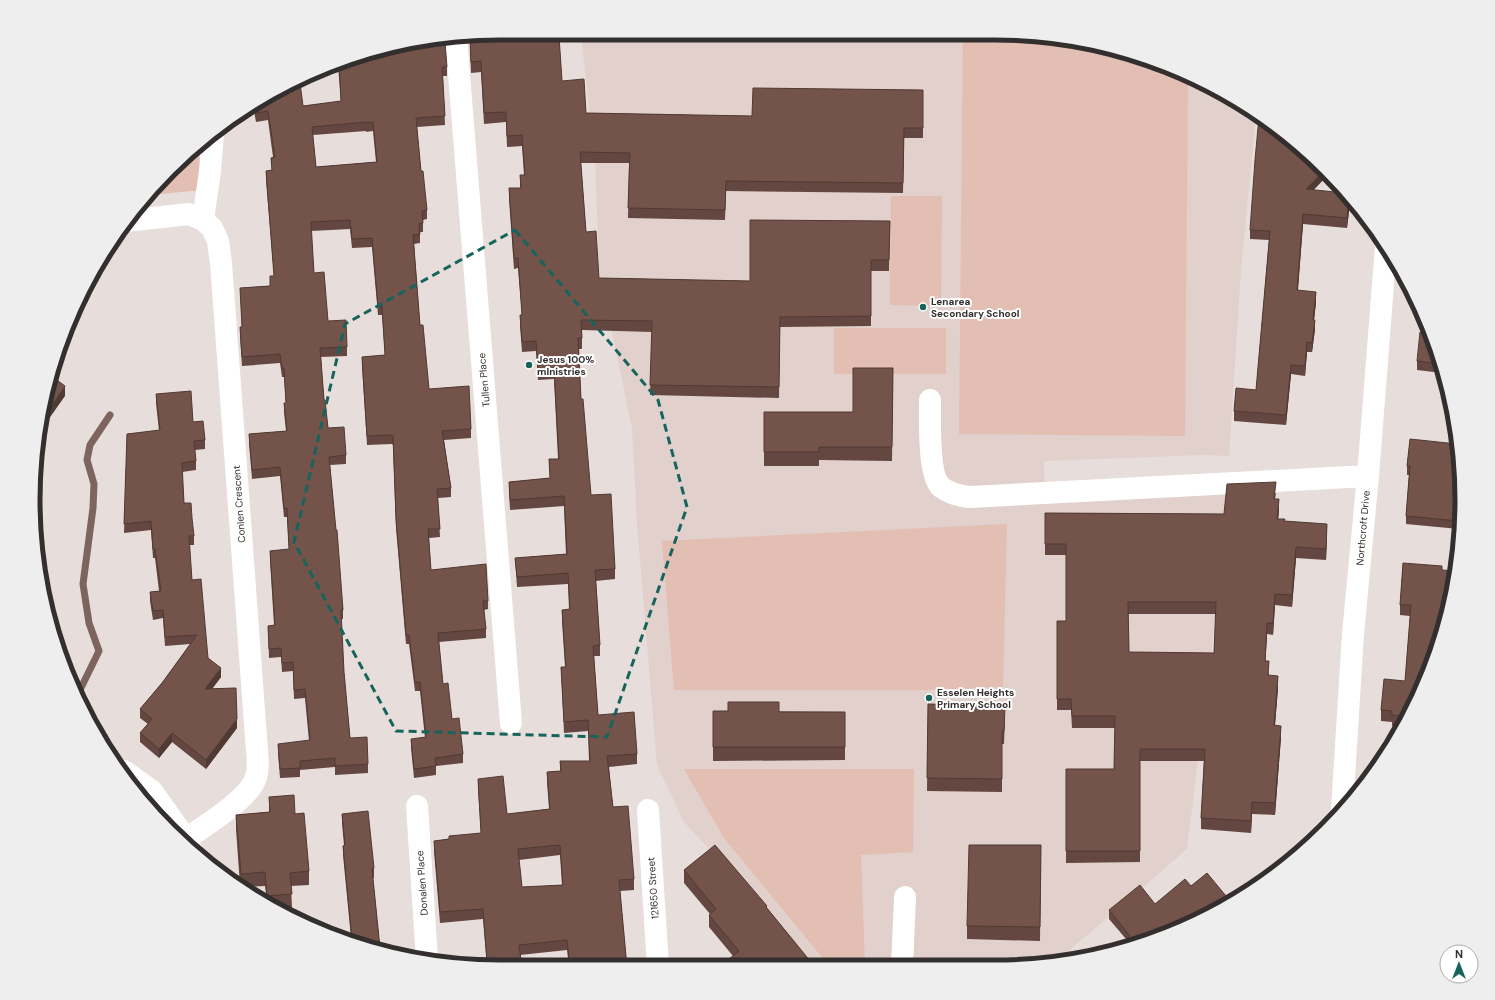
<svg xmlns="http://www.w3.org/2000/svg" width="1495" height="1000" viewBox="0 0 1495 1000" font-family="'DM Sans',sans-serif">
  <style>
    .built { fill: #e1d0cb }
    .green { fill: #e3beb3 }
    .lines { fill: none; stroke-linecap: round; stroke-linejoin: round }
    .stream { stroke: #7d645c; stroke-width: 7 }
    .minor { stroke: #fff; stroke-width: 22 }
    .wall { fill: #644740; fill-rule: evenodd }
    .shaded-wall { fill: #513a34 }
    .building { fill: #74534a; stroke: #513a34; fill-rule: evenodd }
    .marked { fill: none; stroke: #17645d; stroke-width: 3; stroke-dasharray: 8 5; stroke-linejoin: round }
    .poi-dot { fill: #17645d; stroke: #fff; stroke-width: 1.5 }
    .labels { text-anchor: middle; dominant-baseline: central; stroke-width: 4; stroke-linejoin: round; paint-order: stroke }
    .poi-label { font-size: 10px; font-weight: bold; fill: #332f2e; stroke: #fff; text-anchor: start }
    .street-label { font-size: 10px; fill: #332f2e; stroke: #fff }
    .rim { fill: none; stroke: #332f2e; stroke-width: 5 }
  </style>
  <rect width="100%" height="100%" fill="#e7ddda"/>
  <path class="built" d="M995 33 1086 42 1202 81 1256 115 1241 270 1229 456 1203 455 1044 461 1045 500 1228 488 1214 631 1187 849 1057 961 995 967H814L771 915 684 822 657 765 637 523 632 428 599 269 595 158 581 36Z"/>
  <path class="green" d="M963 33H995L1086 42 1188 77 1185 436 959 434Z
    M198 144 203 190 149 195 192 149Z
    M891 196H942L941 306 890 305Z
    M834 328H946V374H834Z
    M1007 524 1003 687 926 690H674L662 541Z
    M684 769H914L913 852 861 855 865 967H830L724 838Z"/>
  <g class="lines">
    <path class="stream" d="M78 694 99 651 89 623 83 584 93 508 94 484 87 460 90 445 110 415"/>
    <path class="minor" d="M456 37 511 723
      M203 220 210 171 213 133
      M126 221 189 214 203 220 212 228 218 241 221 263 257 751C258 762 259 774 253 784 242 803 204 826 186 839
      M930 400C930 418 928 476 941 487 950 494 959 496 970 497L1368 476
      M124 771 152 791 186 839 191 849
      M417 806 427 960
      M1342 809 1353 634 1368 476 1386 246
      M648 810 658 967
      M902 967 905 897"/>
  </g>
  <path class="wall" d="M807 34H911V36Z
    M559 36 562 81 586 113 752 116 923 90V138H904L903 193 726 191 725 220 628 218 629 163H581L586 232 599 278 750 281 890 221 889 271H871V326L780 327 779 398 650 395 652 332 582 330V349H579L581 399 591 495 615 569V579L596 581 600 645V656H594L598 715 637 754V764L609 767 613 807 634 879V890L620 891 627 967H569L567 950 520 955 500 967 487 966 483 919 440 923 434 851V841L449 839 481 833 478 789V779L507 814 549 809 547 782V772L560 771V761H589L588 731 564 733 561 667H565L562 621V610H569L568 584 517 587 515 558 566 554 564 506 510 510 509 492V482L550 478 549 459H558L554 379 538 380 536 351 522 352 520 325V315H522L518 268 514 269 509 199V188H520V175H524L522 146 507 147 506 122 484 124 481 72 471 73 470 49V39L474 38V37ZM560 855 562 885 522 887 519 860Z
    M350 58 447 67V76H443L445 125 417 127 421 171 427 210V219L423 220V232H420V243L414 244 420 325 429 389 471 429V438L444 440 451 488V497L438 498 440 537 429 538 431 570 488 601V609L484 610 486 629V638L439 642 443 684 452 719 463 754V763L436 766V775L414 778 411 748V739L425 738 420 691H415L409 644H406L396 528 393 445 392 444 367 445 362 366V357L385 355 382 315H378L372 247 352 248 350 229 311 231 314 273 328 321 347 347V356L321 357 324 400 328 428 346 455V464L330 465 343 610V619H341L344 672 350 738 368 764V773L335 775V767L300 770V777L280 778 278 753V744L309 741 305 698 294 699 293 671 282 672 281 657 269 658 268 626 274 625 270 560V551L289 549 287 517H284L280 476 252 479 249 443V434L286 431 284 412V403H286L284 377H282L280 363 242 366 240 336V327H242L240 288 270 286V276H274L266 180V171L272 170 271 158 273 157 268 120 256 122 253 106 300 83 303 106 341 101 338 66 328 69ZM366 131V132L373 131 376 162 316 167 313 135Z
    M1314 190 1350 200V203L1347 228 1303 224 1298 290 1316 302 1314 320 1315 329 1312 352H1307L1305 376 1291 374 1286 425 1234 421V411L1256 390 1269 240 1250 239V230Z
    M1430 334 1442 373 1417 370V361Z
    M893 368 892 461 819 460V466H764V412H853Z
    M156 394 193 422 205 440V449L195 450 196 461V470L182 472 184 503 194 536V545H189L192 580 208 658 221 677 212 689 237 728 206 769 172 742 159 758 140 742V733L148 724 140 718V709L162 683 190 644 165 646 163 618 153 620 150 601V592L159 591 155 558H153L151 530 124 533 127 434 159 431 156 403Z
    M1410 439 1462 500 1459 532V529L1406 524V516L1409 475H1407V466Z
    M1276 493 1275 499 1279 511 1278 519 1285 521 1327 536 1326 560 1296 558 1292 607 1275 605 1273 635 1267 634 1265 661 1269 675 1278 688 1275 725 1281 737 1275 815 1252 814 1251 833 1201 829V818L1204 761H1140V862L1066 863V769H1114L1115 728H1072L1071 710H1057V621H1066V555H1045V513L1224 514ZM1128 614H1216L1214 653 1129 652Z
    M1403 563 1427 678 1401 727 1392 726V722L1381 721V710L1405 681 1410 616 1400 615V605Z
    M928 704 1005 719 1004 744H1002V792L927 791Z
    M713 711 845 712V760L713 761Z
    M269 797 295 814 309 871V885L291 886 292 907 277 908 267 902 265 886 242 887 240 886 236 829V815L269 812Z
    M342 814 374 868V878H373L380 948 351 938 343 855V846L344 845 342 823Z
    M1041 845 1040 941 967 939V926Z
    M684 870 767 908 815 967 733 956 709 927V915L710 914 684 883Z
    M1191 886 1226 903 1126 939 1109 919V910L1155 904Z"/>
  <path class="shaded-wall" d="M338 63V66L328 69Z
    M1325 169 1329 174 1306 198V189Z
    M1349 199 1350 200V203L1347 228V218Z
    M1303 214V224L1297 300V290Z
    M1316 292V302L1313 329V320Z
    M1315 320V329L1312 352V343Z
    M1307 342V352L1305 376V366Z
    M1291 365V374L1286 425V415Z
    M65 386V396L41 430 43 418Z
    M1279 499V511L1277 530V519Z
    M1327 524V536L1326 560V549Z
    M1296 547V558L1292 607V595Z
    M1275 594V605L1273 635V623Z
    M1267 623V634L1265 672V661Z
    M221 668V677L205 698V689Z
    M1278 676V688L1274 737V725Z
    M237 719V728L206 769V760Z
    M1281 726V737L1275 815V803Z
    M172 733V742L159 758V749Z
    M1252 802V814L1251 833V821Z
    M1226 896V903L1209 913V910Z"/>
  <path class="building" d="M559 36 562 81 584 79 586 113 752 116 753 88 923 90V128H904L903 183 726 181 725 210 628 208 630 153 580 152 586 232 596 231 599 278 750 281V220L890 221 889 260H871V316L780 317 779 387 650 385 652 321 581 320 582 338H578L581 399H583L591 495 611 494 615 569 595 570 600 645 593 646 598 715 634 712 637 754 607 756 613 807 628 806 630 830 634 879 619 880 627 967H570L567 940 519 945 522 967H500L492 966V962H487L483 909 440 912 434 841 449 839V836L481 833 478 779 503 776 507 814 550 809 547 772 561 771 560 761H590L588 720 564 722 561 667H566L562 610 570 609 568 573 517 577 515 558 567 554 564 496 510 500 509 482 550 478 549 459H559L554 368 538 369 536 341 522 342 520 315H522L518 258H514L509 188H521L520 175H525L522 135 507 136 506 112 484 113 481 61 471 62 470 39 475 38V37ZM560 845 563 885 522 887 518 849Z
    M445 42 447 67H442L445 116 416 118 421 171H423L427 210 422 211 423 223 419 224 420 234 413 235 420 325H423L429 389 469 386 471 429 442 431 451 488 437 489 440 529H428L431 570 486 564 488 601H483L486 629 438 633 443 684 448 683 452 719 459 718 463 754 435 758 436 766 414 769 411 739 426 737 420 682H415L409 635H406L396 519 393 436 392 435 367 436 362 357 385 355 382 306H378L372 238 352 239 350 220 311 222 314 273 324 272 328 321 346 320 347 347 320 348 324 400H325L328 428 344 427 346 455 329 457 336 530H337L341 583 343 610H341L344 672 350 738 367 737 368 764 335 766V758L300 761V768L280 769 278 744 310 740 305 689 294 690 293 662 282 663 281 648 269 649 268 626 275 625 270 551 289 549 287 508 284 509 280 467 252 470 249 434 287 431 284 403H286L284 368H282L280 354 242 357 240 327H242L240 288 270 286V276H274L266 171 272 170 271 158 275 157 268 111 256 113 254 105 300 83 303 106 341 101 339 63 350 58 406 45ZM366 122V123L373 122 377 162 316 167 312 127Z
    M1259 117 1279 129 1325 169 1306 189 1344 193 1349 199 1347 218 1303 214 1297 290 1316 292 1313 320H1315L1312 343 1307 342 1305 366 1291 365 1286 415 1234 411 1236 388 1256 390 1270 231 1250 230 1255 160Z
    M1420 332 1430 334 1439 364 1417 361Z
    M853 368H893L892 447H819V452H764V412H853Z
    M50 375 65 386 43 418 49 379Z
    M191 391 193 422 203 421 205 440 194 441 196 461 182 463 184 503H191L192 518 194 536H189L192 580 201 579 208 658 221 668 205 689 236 688 237 719 206 760 172 733 159 749 140 733 152 719 140 709 162 683 197 635 165 637 163 610 153 611 150 592 161 591 155 549H153L151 521 124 524 127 434 160 430 156 394Z
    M1410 439 1457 444 1462 500 1460 523H1459V521L1406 516 1410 466H1407Z
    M1276 482 1274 499H1279L1277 519H1285L1284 521 1327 524 1326 549 1296 547 1292 595 1275 594 1273 623H1267L1265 661H1269L1268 675 1278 676 1274 725 1281 726 1275 803 1252 802 1251 821 1201 818 1205 749H1140V851H1066V769H1114L1115 716H1072L1071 699H1057V621H1066V544H1045V513L1224 514 1227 484ZM1128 602H1216L1214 653 1129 652Z
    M1403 563 1442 566V570L1455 571 1453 591 1427 678 1406 717 1392 715V711L1381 710 1384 679 1405 681 1411 605H1400Z
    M728 702H779V712H845V747H713V711H728Z
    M928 704 1005 706 1004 731H1002V779L927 778Z
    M294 795 295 814 304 813 309 871 290 873 292 894 267 896 265 872 241 874 236 815 270 812 269 797Z
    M368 811 374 868 372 869 380 948 352 939 343 846 345 845 342 814Z
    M715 845 767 906 766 907 815 967H719L739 951 709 915 716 909 684 870Z
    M969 845H1041L1040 927 967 926Z
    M1207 873 1226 896 1209 910 1210 912 1174 931 1114 950 1130 936 1109 910 1140 885 1155 904 1185 879 1191 886Z"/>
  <path class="marked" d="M515 230 658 400 687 507 607 737 396 731 294 542 345 324Z"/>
  <g class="poi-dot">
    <circle cx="923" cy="307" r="4"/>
    <circle cx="529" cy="365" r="4"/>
    <circle cx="929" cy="698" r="4"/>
  </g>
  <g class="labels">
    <g class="poi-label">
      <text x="931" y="301">Lenarea<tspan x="931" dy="12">Secondary School</tspan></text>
      <text x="537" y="359">Jesus 100%<tspan x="537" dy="12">mInistries</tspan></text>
      <text x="937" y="692">Esselen Heights<tspan x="937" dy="12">Primary School</tspan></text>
    </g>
    <g class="street-label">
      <text transform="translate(484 380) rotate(-95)">Tullen Place</text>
      <text transform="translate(239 504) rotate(-94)">Conlen Crescent</text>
      <text transform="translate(1363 528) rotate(-85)">Northcroft Drive</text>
      <text transform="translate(422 883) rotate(-94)">Donalen Place</text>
      <text transform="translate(653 888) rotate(-94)">121650 Street</text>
    </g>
  </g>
  <path d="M0 0H1495V1000H0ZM500 40H995A460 460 0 0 1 1455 500V500A460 460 0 0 1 995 960H500A460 460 0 0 1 40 500V500A460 460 0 0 1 500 40Z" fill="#efeeee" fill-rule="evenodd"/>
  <path class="rim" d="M500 40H995A460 460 0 0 1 1455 500V500A460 460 0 0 1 995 960H500A460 460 0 0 1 40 500V500A460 460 0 0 1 500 40Z"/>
  <g transform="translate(1459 964)"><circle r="19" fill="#ffffff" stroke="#adacab"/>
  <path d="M0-3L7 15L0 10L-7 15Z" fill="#17645d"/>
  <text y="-6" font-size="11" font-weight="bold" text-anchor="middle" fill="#332f2e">N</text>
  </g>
</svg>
